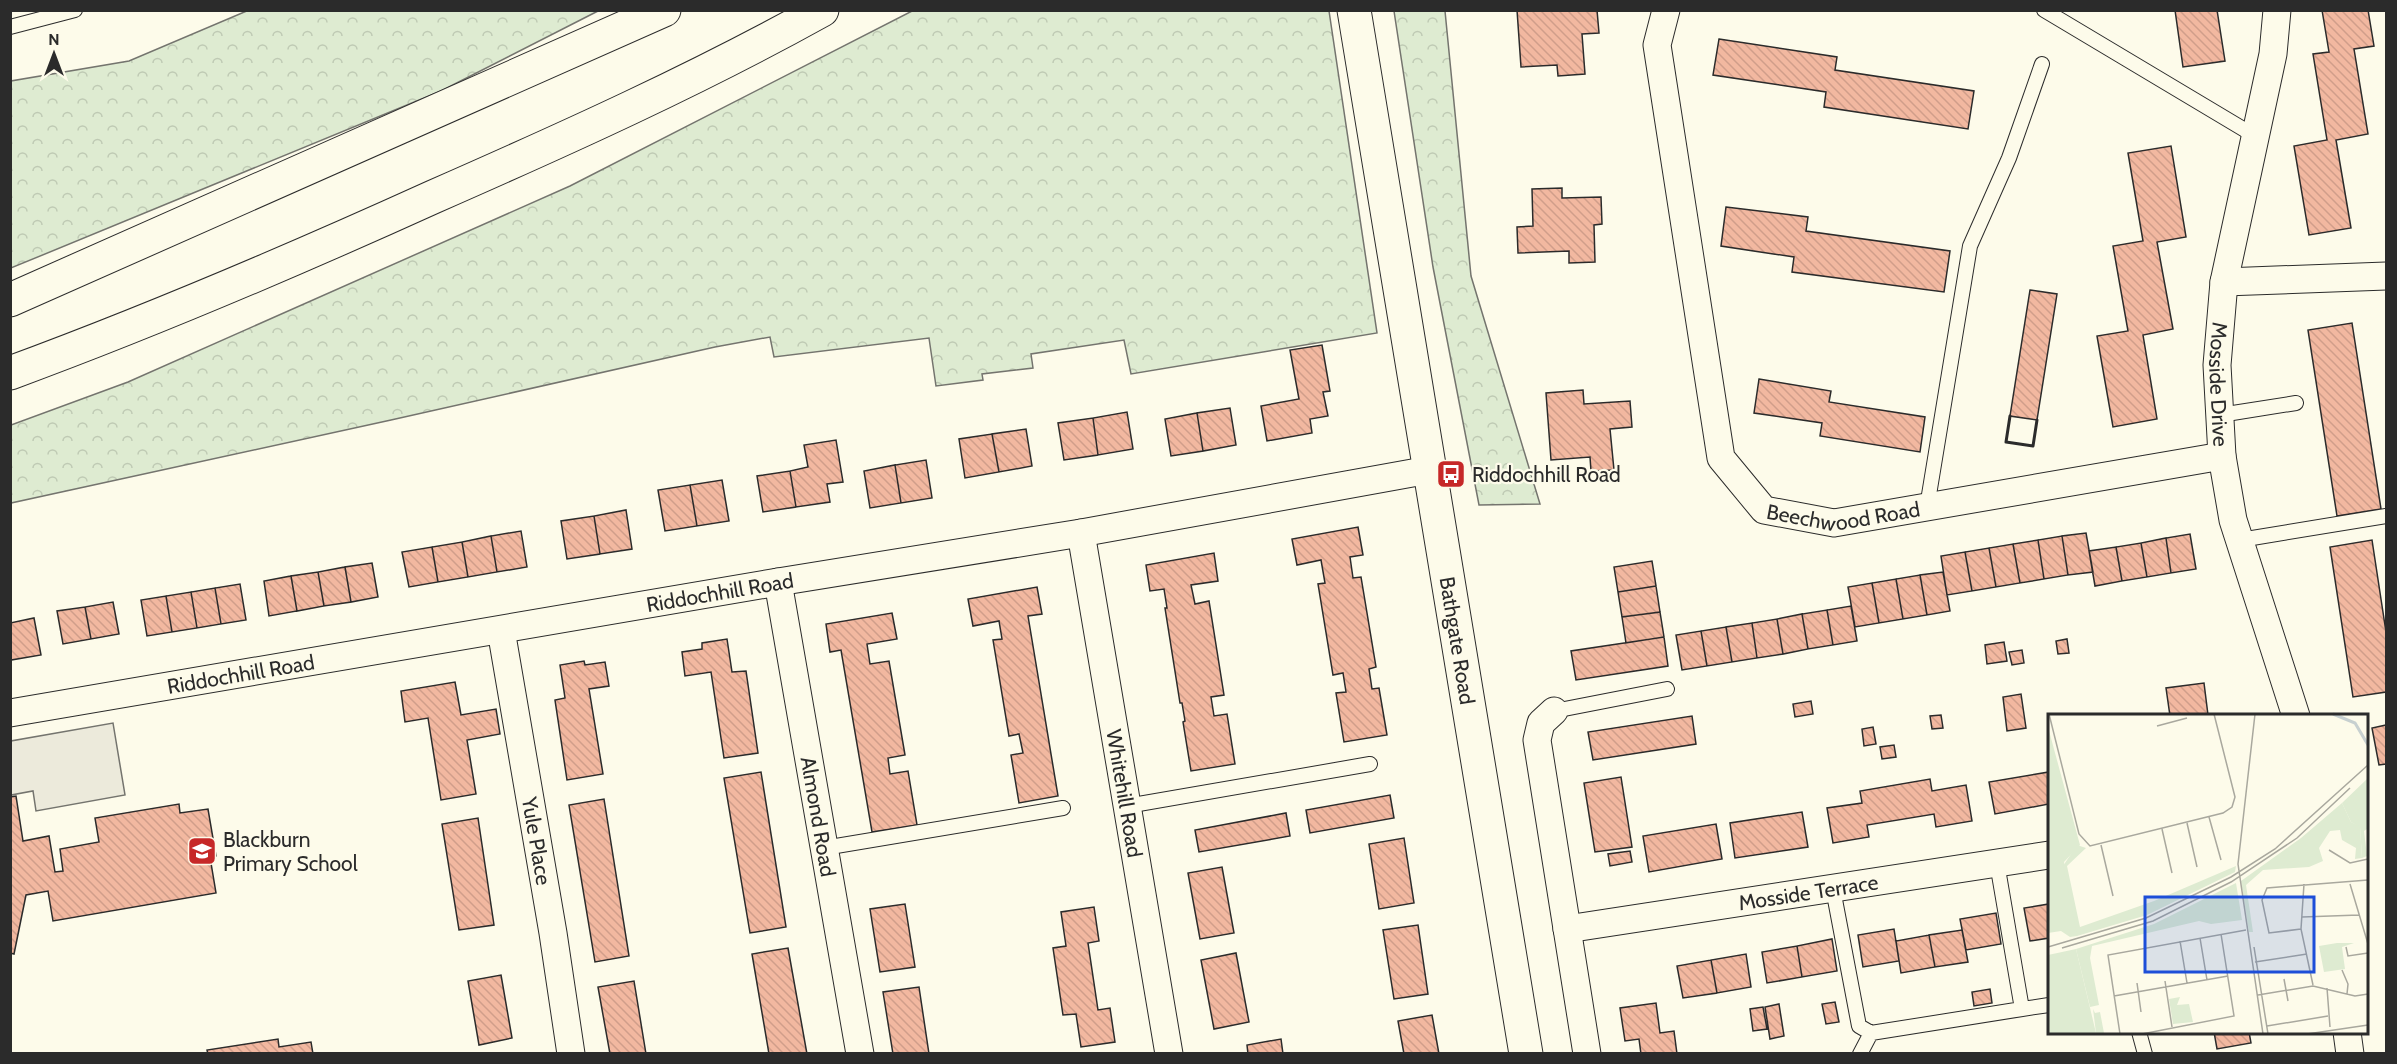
<svg xmlns="http://www.w3.org/2000/svg" width="2397" height="1064" viewBox="0 0 2397 1064" font-family="Cabin,sans-serif">
  <style>
    .forest { fill: url(#forest-crowns); stroke: #74746e; stroke-width: 1.5 }
    .parking { fill: #eceadb; stroke: #74746e; stroke-width: 1.5 }
    .building { fill: url(#building-back-hatch); stroke: #2b2b2b; stroke-width: 1.5 }
    .lines { fill: none; stroke-linecap: round; stroke-linejoin: round }
    .service-casing { stroke: #2b2b2b; stroke-width: 16 }
    .minor-casing { stroke: #2b2b2b; stroke-width: 29 }
    .secondary-casing { stroke: #2b2b2b; stroke-width: 35 }
    .motorway-casing { stroke: #2b2b2b; stroke-width: 35 }
    .service { stroke: #fdfbea; stroke-width: 14 }
    .minor { stroke: #fdfbea; stroke-width: 27 }
    .secondary { stroke: #fdfbea; stroke-width: 33 }
    .motorway { stroke: #fdfbea; stroke-width: 33 }
    .wall { stroke: #2b2b2b; stroke-width: 3 }
    .labels { text-anchor: middle; dominant-baseline: central; stroke-width: 4.5; stroke-linejoin: round; paint-order: stroke }
    .street-label { font-size: 21px; fill: #2b2b2b; stroke: #fdfbea }
    .poi-label { font-size: 21px; fill: #2b2b2b; stroke: #fdfbea; text-anchor: start }
    .inset-river { fill: none; stroke: #c7d0d0; stroke-width: 3 }
    .inset-road { fill: none; stroke: #a9a89e; stroke-width: 1.5 }
    .view { fill: #1d4ed8; fill-opacity: 0.15; stroke: #1d4ed8; stroke-width: 3 }
    .inset-edge { fill: none; stroke: #2b2b2b; stroke-width: 3 }
  </style>
  <defs>
    <pattern id="forest-crowns" width="20" height="18" patternUnits="userSpaceOnUse" patternTransform="scale(1.5)"><rect width="20" height="18" fill="#deebd1"/><path d="M2 6a3 3 0 1 1 6 0M12 15a3 3 0 1 1 6 0" fill="none" stroke="#bfcab4"/></pattern>
    <pattern id="building-back-hatch" width="6" height="6" patternUnits="userSpaceOnUse" patternTransform="scale(1.5)"><rect width="6" height="6" fill="#f2b8a0"/><path d="M-1 5l2 2M0 0l6 6M5-1l2 2" fill="none" stroke="#d09e8a"/></pattern>
  </defs>
  <rect width="100%" height="100%" fill="#fdfbea"/>
  <path class="forest" d="M249 10 598 11 441 91 11 268V81L129 61Z
    M914 10 1329 11 1377 333 1131 374 1124 340 1031 354 1033 368 982 374 983 380 936 386 929 338 774 357 770 337 715 347 391 420 11 503V425L128 382 570 186Z
    M1394 11H1445L1471 276 1540 504 1479 505 1433 267Z"/>
  <path class="parking" d="M113 723 125 795 36 811 33 791 11 795V741Z"/>
  <path class="building" d="M1517 10H1597L1599 33 1582 34 1585 74 1558 76 1557 65 1521 67Z
    M2175 10H2217L2225 61 2183 67Z
    M2322 10H2368L2374 46 2354 49 2368 134 2336 140 2351 228 2309 235 2294 146 2327 140 2313 54 2329 52Z
    M1719 39 1837 57 1835 70 1974 91 1968 129 1824 107 1826 92 1713 75Z
    M2171 146 2186 237 2157 242 2173 329 2143 335 2157 419 2113 427 2097 336 2128 331 2113 246 2143 241 2128 153Z
    M1562 188V198L1601 197 1602 224 1594 225 1595 262 1569 263V251L1518 253 1517 227 1533 226 1532 189Z
    M1726 207 1808 217 1806 231 1950 251 1944 292 1792 272 1794 257 1721 246Z
    M2030 290 2057 294 2037 420 2010 416Z
    M2352 323 2381 509 2337 516 2308 330Z
    M1322 345 1330 391 1323 392 1328 416 1310 419 1312 433 1267 441 1261 406 1299 399 1290 350Z
    M1759 379 1831 391 1829 402 1925 417 1920 452 1820 436 1822 423 1754 413Z
    M1583 390 1584 404 1630 401 1632 427 1610 429 1614 470 1591 471 1590 457 1551 460 1546 393Z
    M1230 408 1236 445 1203 451 1197 413Z
    M1127 412 1133 449 1098 455 1093 418Z
    M1197 413 1203 451 1171 456 1165 419Z
    M1093 418 1098 455 1064 460 1058 423Z
    M1026 429 1032 466 999 472 992 434Z
    M992 434 999 472 965 478 959 439Z
    M836 440 843 482 827 484 830 502 796 507 790 471 808 467 804 445Z
    M926 460 932 498 901 503 895 465Z
    M895 465 901 503 870 508 864 471Z
    M790 471 796 507 763 512 757 476Z
    M722 480 729 521 697 526 690 485Z
    M690 485 697 526 665 531 658 490Z
    M626 510 632 549 600 554 594 516Z
    M594 516 600 554 567 559 561 521Z
    M1358 527 1363 555 1350 557 1353 578 1361 577 1376 667 1369 669 1372 689 1379 688 1387 735 1344 742 1336 693 1346 692 1343 673 1333 675 1318 584 1325 583 1321 560 1297 565 1292 539Z
    M521 531 527 567 497 572 491 536Z
    M2086 533 2093 572 2068 575 2062 536Z
    M2190 534 2196 569 2171 573 2166 538Z
    M491 536 497 572 468 577 462 542Z
    M2062 536 2068 575 2044 579 2038 540Z
    M2166 538 2171 573 2147 577 2141 543Z
    M2038 540 2044 579 2020 583 2013 544Z
    M2372 540 2386 632V692L2353 697 2330 547Z
    M462 542 468 577 438 582 432 547Z
    M2141 543 2147 577 2122 581 2116 547Z
    M2013 544 2020 583 1996 587 1989 548Z
    M432 547 438 582 409 587 402 552Z
    M2116 547 2122 581 2095 586 2089 551Z
    M1989 548 1996 587 1972 591 1965 552Z
    M1965 552 1972 591 1947 595 1941 556Z
    M1214 553 1218 581 1191 585 1195 604 1209 601 1224 695 1211 697 1214 716 1227 714 1235 764 1191 771 1183 722 1185 721 1182 703H1180L1165 608H1167L1164 589 1150 591 1146 565Z
    M1652 561 1656 586 1618 592 1614 567Z
    M372 563 378 597 351 602 345 567Z
    M345 567 351 602 324 606 318 572Z
    M318 572 324 606 297 611 291 576Z
    M1943 572 1950 611 1927 615 1920 575Z
    M1920 575 1927 615 1903 619 1896 579Z
    M291 576 297 611 269 616 264 581Z
    M1896 579 1903 619 1879 623 1872 583Z
    M1872 583 1879 623 1855 627 1848 587Z
    M240 584 246 620 221 624 215 588Z
    M1656 586 1660 612 1622 617 1618 592Z
    M1037 587 1042 614 1028 616 1058 796 1019 803 1011 755 1023 753 1019 734 1009 736 993 640 1002 639 999 621 973 626 968 599Z
    M215 588 221 624 197 628 191 592Z
    M191 592 197 628 172 632 166 596Z
    M166 596 172 632 147 636 141 600Z
    M113 602 119 634 91 639 85 607Z
    M1851 606 1857 641 1833 645 1827 610Z
    M85 607 91 639 63 644 57 611Z
    M1827 610 1833 645 1808 649 1802 614Z
    M1660 612 1664 637 1626 643 1622 617Z
    M892 613 897 639 867 644 870 664 889 661 905 755 888 758 890 774 908 771 917 825 872 832 841 650 830 652 826 624Z
    M1802 614 1808 649 1783 654 1777 619Z
    M34 618 41 655 11 660 10 623Z
    M1777 619 1783 654 1757 658 1752 623Z
    M1752 623 1757 658 1732 662 1726 627Z
    M1726 627 1732 662 1707 666 1701 631Z
    M1701 631 1707 666 1682 670 1676 635Z
    M1664 637 1668 666 1576 680 1571 651Z
    M727 639 732 672 746 671 758 753 724 758 711 672 685 676 682 652 702 649V643Z
    M2067 639 2069 653 2058 654 2056 641Z
    M2004 642 2007 661 1987 664 1985 645Z
    M2022 650 2024 663 2012 665 2009 652Z
    M584 661 585 665 605 662 609 686 589 689 603 774 567 780 555 700 565 698 560 665Z
    M455 682 461 715 496 709 500 734 467 740 476 794 441 800 428 718 405 722 401 691Z
    M2204 683 2208 715 2170 716 2166 688Z
    M2021 694 2026 728 2007 731 2003 697Z
    M1811 701 1813 714 1795 717 1793 704Z
    M1941 715 1943 728 1932 729 1930 716Z
    M1692 716 1696 744 1593 760 1588 732Z
    M2386 725V764L2379 765 2372 728Z
    M1873 727 1876 744 1864 746 1862 729Z
    M1894 745 1896 757 1882 759 1880 747Z
    M761 772 786 927 750 933 724 778Z
    M2049 772V804L1995 814 1989 782Z
    M1621 777 1632 847 1595 852 1584 783Z
    M1930 779 1932 791 1966 785 1972 821 1936 827 1934 814 1867 825 1869 837 1833 843 1827 808 1862 803 1860 791Z
    M1390 795 1394 818 1310 833 1306 810Z
    M16 796 23 841 49 836 55 872 63 871 60 849 99 842 95 818 179 804 180 813 208 809 216 856 210 857 216 893 53 921 48 891 26 895 14 954 10 953V797Z
    M604 799 629 956 595 962 569 805Z
    M1802 812 1808 847 1735 858 1730 823Z
    M1286 813 1290 836 1199 852 1195 830Z
    M478 818 494 925 459 930 442 824Z
    M1716 824 1722 859 1649 872 1643 836Z
    M1404 838 1414 903 1379 909 1369 844Z
    M1630 851 1632 862 1610 866 1608 854Z
    M1222 867 1234 933 1200 939 1188 873Z
    M905 904 915 967 880 972 870 909Z
    M2049 904V938L2030 941 2024 908Z
    M1094 907 1099 941 1088 943 1098 1010 1110 1008 1115 1042 1081 1047 1076 1014 1063 1015 1053 948 1066 946 1061 912Z
    M1996 913 2001 944 1966 950 1960 919Z
    M1418 925 1428 994 1394 999 1383 930Z
    M1894 929 1899 961 1863 967 1858 935Z
    M1962 930 1968 962 1935 967 1929 935Z
    M1929 935 1935 967 1901 973 1896 941Z
    M1832 939 1837 971 1802 977 1797 946Z
    M1797 946 1802 977 1767 983 1762 952Z
    M788 948 807 1054H769L752 954Z
    M1236 953 1249 1022 1214 1029 1201 960Z
    M1746 954 1751 987 1717 993 1711 960Z
    M1711 960 1717 993 1683 998 1677 966Z
    M501 975 512 1038 479 1045 468 981Z
    M634 981 646 1054H610L598 987Z
    M919 987 929 1054H893L883 992Z
    M1990 989 1992 1003 1974 1006 1972 992Z
    M1835 1002 1839 1022 1826 1024 1822 1004Z
    M1656 1003 1660 1033 1674 1031 1677 1054H1641L1639 1039 1625 1041 1620 1008Z
    M1779 1004 1784 1036 1770 1039 1765 1007Z
    M1763 1007 1767 1029 1753 1031 1750 1009Z
    M1432 1015 1439 1054H1404L1398 1021Z
    M2214 1032H2249L2251 1043 2217 1049Z
    M278 1039 279 1047 311 1042 313 1054H208L207 1050Z
    M1281 1039 1283 1054H1248L1247 1045Z"/>
  <g class="lines">
    <g class="service-casing">
      <path id="service" d="M2044 10 2255 136
        M10 27 75 10
        M2220 415 2296 403
        M1927 507 1970 246 2009 158 2042 64
        M2240 540 2386 516
        M1554 711 1667 689
        M1127 806 1370 764
        M824 848 1063 808
        M1833 889 1859 1026 1871 1033 2022 1009 1997 863
        M2022 1009 2049 1005
        M2139 1032 2145 1054
        M1860 1054 1871 1033"/>
    </g>
    <g class="minor-casing">
      <g id="minor">
        <path id="s1" d="M1666 10 1657 45 1721 458 1764 510 1834 523 2222 456"/>
        <path id="s2" d="M2277 10 2273 54 2224 282 2217 365 2222 456 2233 520 2296 716"/>
        <path d="M2224 282 2386 276"/>
        <path id="s3" d="M1081 533 1169 1054"/>
        <path id="s4" d="M778 582 860 1054"/>
        <path id="s5" d="M501 630 553 933 571 1054"/>
        <path d="M1554 711 1541 723 1537 740 1587 1054"/>
        <path id="s6" d="M10 713 778 582 1081 533 1429 470"/>
        <path id="s7" d="M1567 929 2049 855"/>
        <path d="M2347 1032 2350 1054"/>
      </g>
    </g>
    <g class="secondary-casing">
      <g id="secondary">
        <path id="s8" d="M1354 10 1526 1054"/>
      </g>
    </g>
    <g class="motorway-casing">
      <path id="motorway" d="M10 300 664 10
        M10 373C154 320 294 260 433 197 565 139 696 80 822 10"/>
    </g>
    <use href="#service" class="service"/>
    <use href="#minor" class="minor"/>
    <use href="#secondary" class="secondary"/>
    <use href="#motorway" class="motorway"/>
    <path class="wall" d="M2010 416 2006 442 2033 446 2037 420"/>
  </g>
  <defs>
    <g id="bus-square" transform="scale(1.5)"><rect x="-9" y="-9" width="18" height="18" rx="4" fill="#c62828" stroke="#fdfbea"/><path d="M-5-6H5V4H4V6H2V4H-2V6H-4V4H-5ZM-3.5-4V0h7V-4ZM-3.5 1.2v1.5H-2V1.2ZM2 1.2v1.5H3.5V1.2Z" fill="#fff"/></g>
    <g id="school-square" transform="scale(1.5)"><rect x="-9" y="-9" width="18" height="18" rx="4" fill="#c62828" stroke="#fdfbea"/><path d="M0-5L7-2L0 1L-7-2ZM-4 1L0 2.5L4 1V4Q0 6-4 4Z" fill="#fff"/></g>
  </defs>
  <g fill-rule="evenodd">
    <use href="#bus-square" x="1451" y="474"/>
    <use href="#school-square" x="202" y="851"/>
  </g>
  <g class="labels">
    <g class="street-label">
      <text stroke="none"><textPath href="#s2" startOffset="380">Mosside Drive</textPath></text>
      <text stroke="none"><textPath href="#s1" startOffset="602">Beechwood Road</textPath></text>
      <text stroke="none"><textPath href="#s6" startOffset="720">Riddochhill Road</textPath></text>
      <text stroke="none"><textPath href="#s8" startOffset="639">Bathgate Road</textPath></text>
      <text stroke="none"><textPath href="#s6" startOffset="234">Riddochhill Road</textPath></text>
      <text stroke="none"><textPath href="#s3" startOffset="264">Whitehill Road</textPath></text>
      <text stroke="none"><textPath href="#s4" startOffset="238">Almond Road</textPath></text>
      <text stroke="none"><textPath href="#s5" startOffset="214">Yule Place</textPath></text>
      <text stroke="none"><textPath href="#s7" startOffset="244">Mosside Terrace</textPath></text>
    </g>
    <g class="poi-label">
      <text x="1472" y="474">Riddochhill Road</text>
      <text x="223" y="839">Blackburn<tspan x="223" dy="24">Primary School</tspan></text>
    </g>
  </g>
  <g transform="translate(2048 714)">
    <rect width="320" height="320" fill="#fdfbea"/>
    <path d="M0 13 32 131 16 148 30 218 29 222 22 223 13 217 0 219ZM319 65V115L316 117 319 142 314 144 312 113 303 108 294 89ZM289 229H306L294 233 297 255 276 258 271 232ZM28 235 48 319H0V241ZM132 283 129 291 141 290 145 308 125 310 121 285Z" fill="#deebd1"/>
    <path d="M294 89 303 108 312 112 314 144 307 145 308 134 294 126 292 116 282 117 271 134 275 147 261 153 215 156 198 171 205 218H201L193 167 253 124ZM29 131 38 134 19 152 32 213 106 187 188 152 187 158 99 201 29 222 15 152ZM188 169 194 206 163 210 151 207 44 232 42 244 51 291 42 293 28 235 106 210ZM45 295 47 299 52 298 56 319H48Z" fill="#deebd1"/>
    <path class="inset-river" d="M285 0 307 9 320 31"/>
    <path class="inset-road" d="M1 0 31 120 42 132 175 99 184 93 187 83 166 0M207 0 190 150 215 320M109 12 139 4M161 103 173 146M139 109 149 153M114 115 124 159M53 131 65 182M281 136 302 149 320 145M256 170 253 215 265 271M302 170 320 230M254 203 311 201M253 215 221 219 214 186 219 174 320 166M152 224 159 266M132 227 139 269M0 233 98 204 183 163 227 135 320 51M206 233 220 320M298 233 300 242 320 239M14 234 105 207 183 168 249 124 302 74M207 248 259 240M294 256 300 270 299 280M236 265 240 287M117 267 124 313M89 269 93 298M279 274 282 313M210 281 265 272 307 282 320 280M66 282 180 262M219 312 280 302M72 320 60 241 198 216M94 320 186 302 173 220M259 320 320 311"/>
    <path class="view" d="M97 183H266V258H97Z"/>
    <rect width="320" height="320" class="inset-edge"/>
  </g>
  <rect width="2397" height="1064" fill="none" stroke="#2b2b2b" stroke-width="24"/>
  <g transform="translate(54 54)" stroke="#fdfbea" stroke-width="4.5" paint-order="stroke">
  <path d="M0-4.5L10 22L0 15L-10 22Z" fill="#2b2b2b"/>
  <text y="-9" font-size="16" font-weight="bold" text-anchor="middle" fill="#2b2b2b">N</text>
  </g>
</svg>
